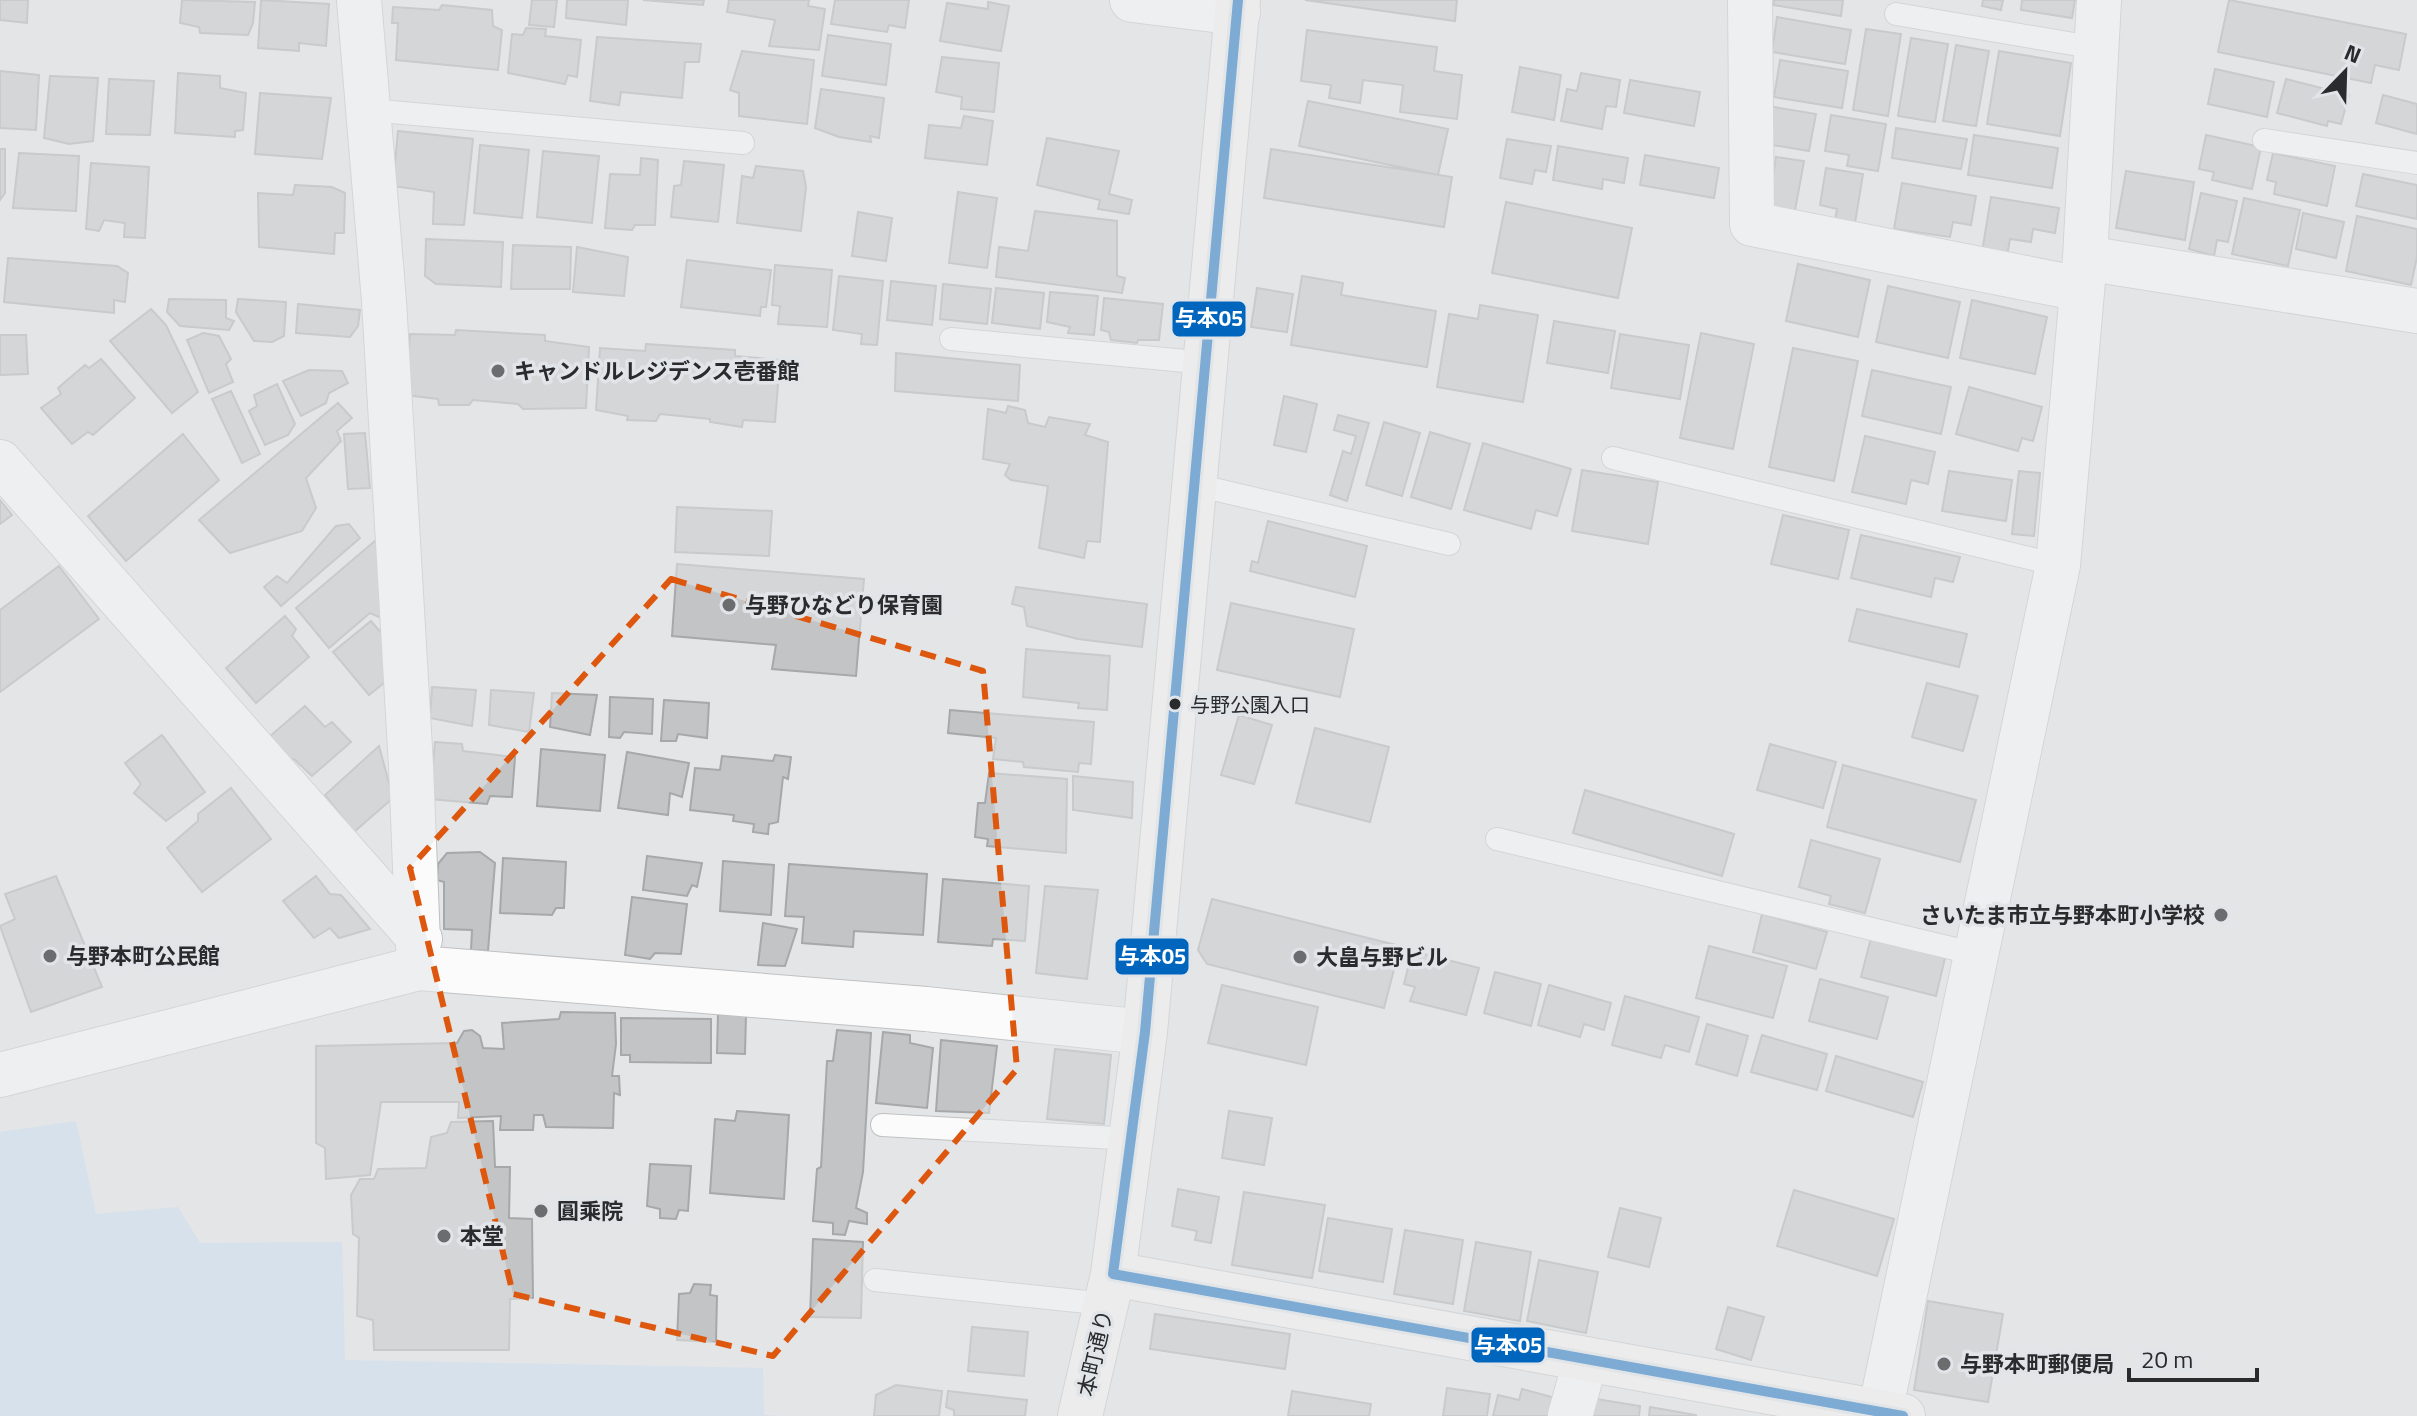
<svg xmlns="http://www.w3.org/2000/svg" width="2417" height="1416" viewBox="0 0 2417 1416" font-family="'Titillium Web','Noto Sans JP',sans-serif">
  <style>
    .green { fill: #c6dbf0 }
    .building { fill: #c3c4c5; stroke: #a6a8aa; stroke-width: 2 }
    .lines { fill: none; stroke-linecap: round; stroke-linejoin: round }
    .lane-casing { stroke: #c0c1c2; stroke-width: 24 }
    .street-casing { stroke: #c0c1c2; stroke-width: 46 }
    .secondary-casing { stroke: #c0c1c2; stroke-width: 46 }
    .lane { stroke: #fbfbfb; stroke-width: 22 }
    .street { stroke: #fbfbfb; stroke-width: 44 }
    .secondary { stroke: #f5f3f2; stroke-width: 44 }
    .bus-1-casing { stroke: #e1e5e9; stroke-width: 16 }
    .bus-1 { stroke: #0065bd; stroke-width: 10 }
    .marked { fill: none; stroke: #de570e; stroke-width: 6; stroke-dasharray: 16 10; stroke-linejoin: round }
    .poi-dot { fill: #6a6c6d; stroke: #e1e5e9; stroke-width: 3 }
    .bus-dot { fill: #292b2c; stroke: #e1e5e9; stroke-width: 3 }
    .labels { text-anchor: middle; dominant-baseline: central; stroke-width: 7; stroke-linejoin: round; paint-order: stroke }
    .bus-label { font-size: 20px; fill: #292b2c; stroke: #e1e5e9; text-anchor: start }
    .poi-label { font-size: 22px; font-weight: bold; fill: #292b2c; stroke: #e1e5e9; text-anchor: start }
    .street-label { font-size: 22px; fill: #292b2c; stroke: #e1e5e9 }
    .line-badge { stroke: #e1e5e9; stroke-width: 3 }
    .badge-label { font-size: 22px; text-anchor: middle; font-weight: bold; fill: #fff }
  </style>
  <rect width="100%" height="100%" fill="#e3e5e7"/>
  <path class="green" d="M76 1121 96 1214 178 1207 200 1243 342 1242 345 1360 763 1368 764 1415 783 1416H0V1132Z"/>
  <path class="building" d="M0 0H28L27 23 0 20Z
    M182 0 255 2 253 23 248 35 200 33 199 27 180 23Z
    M261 0 329 4 326 46 299 43V51L258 48Z
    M532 0H557L554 27 529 25Z
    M567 0H628L626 25 566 18Z
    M643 0H704L703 5Z
    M729 0H809L808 6 825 9 819 50 769 46 775 20 727 12Z
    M835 0H909L905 28 889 25 887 32 831 24Z
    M1305 0H1457L1455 21Z
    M1774 0H1843L1841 16 1773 5Z
    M1983 0H2003L2001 10 1982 6Z
    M2022 0H2075L2072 18 2021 10Z
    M2229 0 2406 34 2399 70 2375 65 2371 83 2218 52Z
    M988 2 1009 6 1001 51 940 41 947 3 988 9Z
    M442 5 492 10 493 26 502 30 498 70 396 60 398 23H392L393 7 439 10Z
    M1777 17 1851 30 1845 64 1772 52Z
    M526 28 546 29 545 36 581 40 577 77 568 75 565 84 508 73 512 34 523 35Z
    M1866 29 1901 34 1888 116 1853 110Z
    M1307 30 1437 47 1434 71 1462 75 1457 119 1400 112 1403 85 1363 80 1360 103 1329 98 1331 85 1301 81Z
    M828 35 891 44 886 85 822 76Z
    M597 37 701 44 699 62H685L682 98 621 92 619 105 590 101Z
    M1911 38 1948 44 1935 122 1898 116Z
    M1956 45 1989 51 1976 126 1943 121Z
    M742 51 814 60 807 124 739 116V93L730 90Z
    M1999 51 2071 63 2060 136 1987 124Z
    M942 57 999 63 994 112 961 109 962 97 936 92Z
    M1780 60 1848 71 1842 108 1774 97Z
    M1520 67 1561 75 1554 120 1512 112Z
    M2215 69 2274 82 2267 117 2208 104Z
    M0 71 39 75 36 130 0 128Z
    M178 73 220 76V88L246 93 243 130 235 131V137L175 133Z
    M1581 73 1620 80 1616 107 1606 106 1602 129 1561 121 1567 89 1577 91Z
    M50 76 98 78 93 141 69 144 44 138Z
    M109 79 154 81 150 135 106 134Z
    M2286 79 2349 95 2341 124 2328 121 2327 126 2277 113Z
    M1630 80 1700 92 1694 126 1624 113Z
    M821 89 884 98 879 138 870 136 871 142 839 137 815 128Z
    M260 93 331 98 322 159 255 154Z
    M2383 95 2417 104V134L2376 123Z
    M1308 101 1448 129 1438 175 1299 146Z
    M1761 105 1816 114 1809 151 1755 142Z
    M1831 115 1886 124 1878 171 1847 166 1849 155 1825 151Z
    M964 116 993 121 987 165 925 158 929 125 961 128Z
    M1896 128 1967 139 1961 169 1892 158Z
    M398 131 473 139 464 225 433 224 434 192 393 186Z
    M1974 135 2058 148 2052 188 1968 175Z
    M2206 135 2261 147 2252 189 2212 180 2214 172 2199 169Z
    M1047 138 1119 151 1109 194 1132 200 1129 214 1098 209 1100 200 1037 185Z
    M1507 139 1551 146 1546 172 1535 170 1532 184 1500 178Z
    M480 145 529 150 522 218 474 213Z
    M1558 146 1628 158 1624 183 1603 179 1602 189 1553 180Z
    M0 149H5V193L0 200Z
    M1271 149 1452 177 1444 227 1264 198Z
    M543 151 599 156 592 223 537 217Z
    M19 153 79 156 76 211 13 208Z
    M2273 153 2335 166 2327 206 2274 194 2276 182 2267 180Z
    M1645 155 1719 168 1714 198 1640 185Z
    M1776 157 1804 161 1794 216 1768 211Z
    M641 158 658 160 655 225H635L632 230 605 228 610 174 640 175Z
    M684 161 724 165 718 222 671 217 674 186 681 185Z
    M91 163 149 167 145 238 124 237 125 223 104 220 99 231 86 229Z
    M756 166 803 171 806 187 801 231 737 223 742 176 753 178Z
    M1826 168 1863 174 1854 229 1834 226 1837 209 1820 205Z
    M2126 171 2194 182 2185 240 2116 228Z
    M2363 174 2417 185V219L2356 206Z
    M1902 183 1976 196 1971 225 1953 222 1950 237 1894 229Z
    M295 185 332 187 345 193 344 233H335L334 254 259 247 258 193 293 195Z
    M958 192 997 198 987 268 949 263Z
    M2201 193 2237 201 2228 242 2217 240 2214 256 2189 249Z
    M1991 197 2059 208 2055 233 2033 229 2031 242 2010 239 2007 256 1982 252Z
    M2244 198 2300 210 2288 266 2232 254Z
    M1506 202 1632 228 1618 298 1492 273Z
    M1035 211 1117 221V276L1125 278 1122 293 996 277 999 247 1028 251Z
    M858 212 892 218 886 261 852 256Z
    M2303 213 2344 222 2336 258 2296 249Z
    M2357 216 2417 229V257L2411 285 2346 271Z
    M426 239 503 242 501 287 436 284 425 276Z
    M513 245 571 247 570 289H511Z
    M577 247 628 257 624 296 573 292Z
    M8 258 117 266 128 273 125 302 114 300V313L4 302Z
    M687 260 771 270 766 307H761L760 316 681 307Z
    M1798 264 1870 280 1858 337 1786 321Z
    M775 265 832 270 827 327 778 324 780 306 772 305Z
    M839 276 883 281 877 345 861 344 862 334 833 330Z
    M1302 276 1343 283 1341 295 1436 311 1427 367 1291 345Z
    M891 281 936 286 932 325 887 320Z
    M943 284 991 289 987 324 940 319Z
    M1888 286 1960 302 1948 358 1876 342Z
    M996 288 1044 293 1040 329 992 323Z
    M1257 288 1293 294 1287 332 1251 327Z
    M1050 292 1098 296 1094 335 1068 333 1070 327 1047 322Z
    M1104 298 1163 304 1159 340H1138L1137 343 1111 340 1109 332 1101 330Z
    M169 299 226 300V318L234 321 229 330 180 326 167 312Z
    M238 299 286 302 284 336 272 342 254 341 236 312Z
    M1972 300 2047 317 2035 374 1960 358Z
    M298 304 360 310 358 326 350 337 296 333Z
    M1480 305 1538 315 1523 402 1437 387 1449 314 1478 319Z
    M151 309 166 325 198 392 172 413 110 341Z
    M1554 321 1615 331 1608 373 1547 363Z
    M456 330 545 335V341L589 347 586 408 523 409 518 404 473 400 469 405H439L438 399 406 395 410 334 455 335Z
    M203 333 219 336 231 359 226 364 233 382 209 393 187 340Z
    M1701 333 1754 344 1733 449 1680 438Z
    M1620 334 1689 345 1680 399 1611 388Z
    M0 335H26L28 374 0 375Z
    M646 344 735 350V356L780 360 775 422 743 420 742 427 710 422V419L660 414 656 421 627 420 628 416 596 410 600 348 645 351Z
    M1793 348 1858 361 1834 481 1769 467Z
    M896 353 1020 365 1018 401 895 391Z
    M101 359 135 398 93 435 88 432 72 444 41 408 61 394 58 388 85 365 89 368Z
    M309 370 342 371 348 383 329 393 326 403 301 416 283 381Z
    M1872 370 1951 387 1941 434 1862 416Z
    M277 384 295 424 288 435 265 445 249 411 257 406 254 395Z
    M1969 387 2042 407 2033 441 2022 438 2018 451 1956 434Z
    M231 391 260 454 242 463 212 399Z
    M1284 396 1317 404 1306 452 1274 445Z
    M338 403 352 418 337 431 341 441 306 478 316 508 302 531 230 553 199 520Z
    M1008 406 1025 410 1028 423 1045 427 1049 417 1090 424 1085 435 1108 442 1100 542 1087 541 1084 558 1039 548 1048 486 1011 480 1005 475 1010 464 983 459 988 409 1006 413Z
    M1338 415 1369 423 1347 501 1330 495 1343 451 1351 454 1356 436 1334 430Z
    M1384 422 1420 433 1402 496 1366 485Z
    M1430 432 1470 444 1451 509 1411 497Z
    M365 433 370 488 348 489 344 434Z
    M183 434 219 480 126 561 88 516Z
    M1865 436 1935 452 1928 484 1911 480 1906 504 1852 492Z
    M1483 443 1571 469 1557 516 1536 510 1531 529 1464 510Z
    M1582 470 1658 482 1648 544 1572 531Z
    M1949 471 2012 480 2006 521 1942 511Z
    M2019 471 2040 473 2034 536 2012 534Z
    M0 500 12 515 0 524Z
    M677 507 772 511 769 556 675 552Z
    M1783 515 1849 530 1838 579 1771 564Z
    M1268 521 1367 546 1355 597 1250 571 1252 561 1258 563Z
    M349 524 360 538 281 606 264 587 277 576 287 583 336 526Z
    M1861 535 1960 557 1953 582 1935 578 1931 597 1851 578Z
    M376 540 381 618 370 613 329 648 296 608Z
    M677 564 864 579 856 676 772 669 776 645 672 636Z
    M59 566 99 619 0 692V610Z
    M1016 587 1147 604 1142 647 1078 639 1027 626 1024 607 1012 604Z
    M1231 603 1354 629 1340 697 1217 670Z
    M1857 609 1967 634 1959 667 1849 641Z
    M285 616 296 629 292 636 309 657 256 703 226 668Z
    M371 621 383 635 385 682 369 695 333 652Z
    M1026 649 1110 656 1107 710 1078 708 1079 703 1023 697Z
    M1927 683 1978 696 1963 751 1912 737Z
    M432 687 476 690 472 726 430 718Z
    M491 690 534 693 529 732 489 725Z
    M552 693 597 695 590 735 550 727Z
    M610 697 653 699 652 734 624 732 620 738 609 737Z
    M664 700 709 703 707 738 678 734 676 741H661Z
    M305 706 325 727 332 722 351 742 312 776 294 759 290 761 269 737Z
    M950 710 1094 722 1091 764 1079 763 1078 772 1024 767 1023 762 993 759 996 738 948 733Z
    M1239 715 1272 725 1254 784 1221 775Z
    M1315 728 1389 747 1370 822 1296 803Z
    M162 735 205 792 166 821 134 793 141 784 125 763Z
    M435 742 462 744 463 751 515 757 512 797 490 796 487 804 430 799Z
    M1770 744 1836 762 1823 808 1757 790Z
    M379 746 393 798 354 832 325 795Z
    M541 749 605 755 600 811 537 806Z
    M627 752 689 763 682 797 670 793 668 815 618 808Z
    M775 755 791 757 788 779 783 777 778 822 769 824 768 834 753 832 754 824 733 821 734 815 690 810 695 768 720 770 722 756 773 761Z
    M1843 765 1976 800 1960 862 1827 827Z
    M989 773 1067 779 1066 853 987 846 988 839 975 837 978 803H985Z
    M1073 776 1133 782 1132 818 1073 810Z
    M231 788 271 839 202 892 167 848 198 821V814Z
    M1585 790 1734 834 1722 876 1573 833Z
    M1811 840 1880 859 1865 913 1829 904 1831 896 1799 887Z
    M480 852 495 863 488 951 471 950 472 930 444 929V882L437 880 438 864 447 853Z
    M647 856 702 863 697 887 692 885 687 896 643 890Z
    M503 858 566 862 564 908H556L552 915 500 913Z
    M723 861 774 865 771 915 720 911Z
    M789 864 927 874 923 935 854 931 853 947 802 943 804 917 785 916Z
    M56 876 102 987 31 1012 0 926 15 919 5 894Z
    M316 876 330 894 341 895 370 929 339 938 330 928 314 938 283 901Z
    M943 879 1029 886 1025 941 993 939 992 946 938 942Z
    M1045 886 1098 890 1087 979 1036 973Z
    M632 897 687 904 681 954 655 953 650 959 625 955Z
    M1212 899 1400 946 1384 1008 1207 964 1198 950Z
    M1762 914 1827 932 1816 969 1753 952Z
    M763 923 797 929 785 966 758 965Z
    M1871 938 1945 958 1936 996 1861 977Z
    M1709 946 1787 966 1773 1018 1696 998Z
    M1412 951 1479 968 1466 1015 1410 1001 1415 987 1404 984Z
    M1495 972 1541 984 1531 1026 1484 1013Z
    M1820 979 1888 997 1877 1039 1809 1021Z
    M1222 985 1318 1007 1306 1065 1208 1043Z
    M1549 985 1611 1003 1604 1030 1584 1024 1580 1037 1538 1025Z
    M1625 996 1699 1017 1689 1052 1665 1045 1661 1058 1612 1045Z
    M561 1012 615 1013 616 1044 612 1076H619L620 1095 614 1093 613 1128 546 1127 543 1115H534L533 1130H500L501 1116 458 1118 459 1102H381L370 1175 326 1179 325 1148 316 1143V1046L457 1043 464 1031 472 1030 480 1036 483 1048 504 1049 502 1023 559 1019Z
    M718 1013 746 1014 745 1054 717 1053Z
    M621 1018 711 1019V1063L630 1062V1055H621Z
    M1707 1024 1748 1036 1737 1076 1696 1064Z
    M837 1030 871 1033 863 1172 856 1208 867 1213V1224L849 1221 845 1235 833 1234V1223L813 1221 817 1169 821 1167 827 1061H833Z
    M883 1032 910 1035V1043L933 1048 927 1108 876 1103Z
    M1762 1035 1827 1054 1817 1090 1751 1072Z
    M941 1040 997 1046 989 1113 936 1111Z
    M1055 1049 1111 1055 1104 1124 1047 1119Z
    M1836 1056 1923 1082 1913 1117 1826 1091Z
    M737 1111 789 1115 784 1199 710 1193 715 1119 735 1121Z
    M1229 1111 1272 1118 1264 1165 1222 1158Z
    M493 1121 495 1167H510L509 1218 532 1219 533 1298 510 1299 509 1350H374L373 1320 357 1316 359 1238 353 1234 351 1195 360 1179H374L378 1169 426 1168 431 1137 447 1133 451 1122Z
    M650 1164 691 1166 688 1211 679 1210 676 1219 660 1218V1209L647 1206Z
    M1178 1189 1219 1197 1211 1243 1195 1240 1197 1231 1172 1226Z
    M1794 1190 1894 1219 1877 1276 1777 1246Z
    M1244 1192 1325 1205 1312 1278 1232 1265Z
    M1620 1208 1661 1218 1649 1267 1608 1257Z
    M1328 1218 1392 1229 1383 1282 1319 1271Z
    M1405 1230 1463 1240 1453 1304 1394 1294Z
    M813 1239 863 1242 861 1318 810 1317Z
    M1476 1242 1531 1252 1520 1321 1464 1311Z
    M1539 1260 1598 1272 1586 1333 1527 1321Z
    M694 1284 711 1285 710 1295 717 1296 716 1342 677 1340 679 1294 690 1293Z
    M1928 1301 2003 1314 1988 1402 1914 1390Z
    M1728 1307 1764 1317 1751 1360 1716 1349Z
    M1155 1314 1290 1334 1285 1369 1150 1349Z
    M972 1327 1028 1332 1024 1376 968 1371Z
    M896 1385 942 1391 939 1416H874L876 1395Z
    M1447 1388 1490 1394 1487 1416H1443Z
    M1522 1389 1559 1399 1554 1416H1493L1498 1395 1519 1400Z
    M948 1391 1027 1400 1025 1416H954V1410L946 1407Z
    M1292 1391 1371 1404 1369 1416H1288Z
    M1584 1397 1640 1406 1639 1416H1581Z
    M1650 1407 1696 1415V1416H1649Z"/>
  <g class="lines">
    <g class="lane-casing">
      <path id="lane" d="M1896 14 2097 48
        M369 110 743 143
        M2264 140 2417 163
        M951 339 1207 363
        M1613 458 2058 565
        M1196 485 1449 544
        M1497 839 1976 954
        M882 1125 1133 1139
        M875 1280 1106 1304"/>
    </g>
    <g class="street-casing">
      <path id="street" d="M359 0 384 301 411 766 419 968
        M1132 0 1238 13
        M1750 0 1752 224 2081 289
        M2085 258 2417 311
        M0 462 420 939
        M0 1075 419 968 926 1009 1145 1032
        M1880 1412 2058 565 2085 258 2099 0
        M1570 1416 1585 1362"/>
    </g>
    <g class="secondary-casing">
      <path id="secondary" d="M1113 1274 1903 1416
        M1080 1416 1113 1274 1145 1032 1238 0"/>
    </g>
    <use href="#lane" class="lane"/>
    <use href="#street" class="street"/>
    <use href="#secondary" class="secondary"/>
    <g class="bus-1-casing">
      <path id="bus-1" d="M1113 1274 1145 1032 1238 0
        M1113 1274 1903 1416"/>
    </g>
    <use href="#bus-1" class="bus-1"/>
  </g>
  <path d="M0 0H2417V1416H0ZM671 579 983 671 1017 1069 773 1356 513 1294 410 868Z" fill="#e3e5e7" fill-opacity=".55" fill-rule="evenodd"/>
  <path class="marked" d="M671 579 983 671 1017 1069 773 1356 513 1294 410 868Z"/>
  <g class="poi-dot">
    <circle cx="498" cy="371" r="8"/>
    <circle cx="729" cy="605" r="8"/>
    <circle cx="2221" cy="915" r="8"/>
    <circle cx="50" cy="956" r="8"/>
    <circle cx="1300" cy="957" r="8"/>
    <circle cx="541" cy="1211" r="8"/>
    <circle cx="444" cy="1236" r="8"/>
    <circle cx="1944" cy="1364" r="8"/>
  </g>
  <circle class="bus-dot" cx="1175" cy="704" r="7"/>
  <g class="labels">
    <g class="bus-label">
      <text x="1190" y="704">与野公園入口</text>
    </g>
    <g class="poi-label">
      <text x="514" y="371">キャンドルレジデンス壱番館</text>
      <text x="745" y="605">与野ひなどり保育園</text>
      <text x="2205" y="915" text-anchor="end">さいたま市立与野本町小学校</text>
      <text x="66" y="956">与野本町公民館</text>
      <text x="1316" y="957">大畠与野ビル</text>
      <text x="557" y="1211">圓乘院</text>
      <text x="460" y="1236">本堂</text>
      <text x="1960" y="1364">与野本町郵便局</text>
    </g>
    <g class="street-label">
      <text transform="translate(1095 1353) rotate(-77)">本町通り</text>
    </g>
  </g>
  <g class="line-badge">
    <rect x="1171" y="300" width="76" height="38" rx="8" fill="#0065bd"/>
    <rect x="1114" y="937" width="76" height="39" rx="8" fill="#0065bd"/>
    <rect x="1470" y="1326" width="76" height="38" rx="8" fill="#0065bd"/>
  </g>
  <g class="badge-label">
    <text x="1209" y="326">与本05</text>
    <text x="1152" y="964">与本05</text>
    <text x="1508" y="1353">与本05</text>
  </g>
  <g transform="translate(2345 72) rotate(23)" stroke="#e1e5e9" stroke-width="6" paint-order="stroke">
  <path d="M0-6L14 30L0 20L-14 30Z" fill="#292b2c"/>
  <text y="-12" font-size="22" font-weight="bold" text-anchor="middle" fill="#292b2c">N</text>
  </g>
  <path d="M2129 1368v12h128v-12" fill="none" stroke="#292b2c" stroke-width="4"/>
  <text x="2141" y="1368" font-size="24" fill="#292b2c" stroke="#e1e5e9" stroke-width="6" paint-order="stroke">20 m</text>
</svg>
